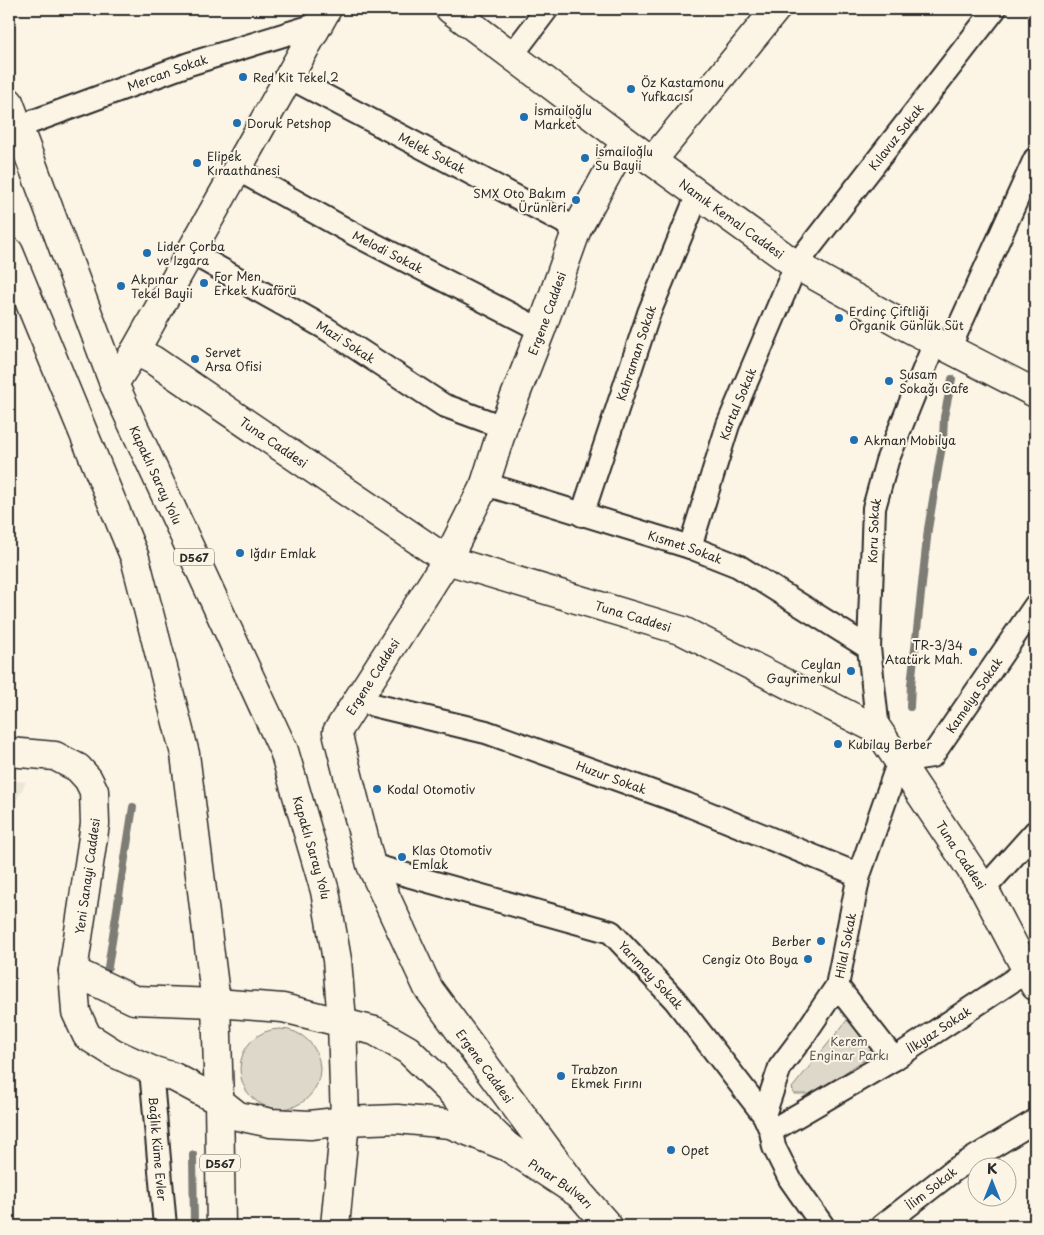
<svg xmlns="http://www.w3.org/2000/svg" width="1044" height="1235" viewBox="0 0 1044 1235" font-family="'Playpen Sans',sans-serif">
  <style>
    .built { fill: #ece6d7 }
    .green { fill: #ded8ca; stroke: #84827a }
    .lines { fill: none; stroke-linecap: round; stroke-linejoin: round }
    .stream { stroke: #7d7b74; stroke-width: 8 }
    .minor-casing { stroke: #2b2b2b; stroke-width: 26 }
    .tertiary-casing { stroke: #2b2b2b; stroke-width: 31 }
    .primary-casing { stroke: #2b2b2b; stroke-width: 31 }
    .trunk-casing { stroke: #2b2b2b; stroke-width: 31 }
    .minor { stroke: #fcf5e5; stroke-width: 22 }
    .tertiary { stroke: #fcf5e5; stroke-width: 28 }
    .primary { stroke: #fcf5e5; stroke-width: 28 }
    .trunk { stroke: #fcf5e5; stroke-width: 28 }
    .poi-dot { fill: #1f6fb2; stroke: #fcf5e5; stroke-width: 2 }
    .labels { text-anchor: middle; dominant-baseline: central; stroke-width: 4; stroke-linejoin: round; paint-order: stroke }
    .shield { fill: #fcf5e5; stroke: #6a6863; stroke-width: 1 }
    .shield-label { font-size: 11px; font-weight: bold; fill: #2b2b2b }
    .street-label { font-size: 12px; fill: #2b2b2b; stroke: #fcf5e5 }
    .poi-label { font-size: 12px; fill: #2b2b2b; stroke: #fcf5e5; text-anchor: start }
    .park-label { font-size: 12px; fill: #585653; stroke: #fcf5e5 }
  </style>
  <rect width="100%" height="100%" fill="#fcf5e5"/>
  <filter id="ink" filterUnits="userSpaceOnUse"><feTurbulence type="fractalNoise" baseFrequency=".02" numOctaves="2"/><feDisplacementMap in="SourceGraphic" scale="10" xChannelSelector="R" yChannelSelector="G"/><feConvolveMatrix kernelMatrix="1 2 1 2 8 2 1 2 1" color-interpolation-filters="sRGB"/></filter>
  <g filter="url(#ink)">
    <path class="built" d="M9 780 26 782 9 814Z"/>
    <path class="green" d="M848 1019 878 1051 812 1094H794L792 1088Z
      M240 1069a40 40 0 1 1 80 0a40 40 0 1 1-80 0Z"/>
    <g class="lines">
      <path class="stream" d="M910 707 911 685 928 529 943 440 944 417 952 379
        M108 967 133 807
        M193 1155 194 1226"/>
      <g class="minor-casing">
        <g id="minor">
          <path d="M512 55 547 9"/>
          <path id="s1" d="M289 77 577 229"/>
          <path id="s2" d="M18 127 189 64 319 24"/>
          <path id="s3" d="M237 169 354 234 541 330"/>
          <path id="s4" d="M190 252 327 329 443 405 503 427"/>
          <path d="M949 349 1035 159"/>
          <path id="s5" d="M485 484 690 547 738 566 869 648"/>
          <path id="s6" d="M582 515 649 313 698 194"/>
          <path id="s7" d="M690 547 728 425 796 265 995 9"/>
          <path id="s8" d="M357 701 486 732 686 804 859 875"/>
          <path id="s9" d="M878 730 869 648 874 508 887 461 935 342"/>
          <path id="s10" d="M371 865 611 932 675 1000 764 1115 771 1131 774 1147 790 1179 823 1226"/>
          <path d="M984 889 1035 832"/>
          <path d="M837 986 894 1059"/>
          <path id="s11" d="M151 1070 165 1226"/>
          <path id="s12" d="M764 1115 780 1067 804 1035 837 986 859 875 899 761 932 756 1035 606"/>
          <path id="s13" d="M771 1131 894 1059 1027 971"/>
          <path id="s14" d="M882 1226 954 1170 1035 1121"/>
        </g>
      </g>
      <g class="tertiary-casing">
        <g id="tertiary">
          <path id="s15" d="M450 9 652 161 796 265 907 327 1035 393"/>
          <path d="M652 161 776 9"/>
          <path id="s16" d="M135 351 153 360 447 560 683 631 878 730 984 889 1035 986"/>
          <path d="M114 384 135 351 327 9"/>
          <path d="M9 752 55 756 78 768 88 779 94 791 95 824 73 971 134 1000 216 1003"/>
          <path id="s17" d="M578 1191 428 988 371 865 337 732 447 560 485 484 503 427 541 330 577 229 625 141"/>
        </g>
      </g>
      <g class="primary-casing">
        <g id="primary">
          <path id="s18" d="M345 1121 397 1119 450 1124 508 1147 581 1195 608 1226"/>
        </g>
      </g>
      <g class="trunk-casing">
        <g id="trunk">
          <path id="s19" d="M9 102 114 384 284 751 325 891 337 960 342 1021 345 1121 335 1226"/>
          <path d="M9 252 135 558 185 754 216 1003 219 1101 221 1226"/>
          <path d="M73 971 76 1012 87 1036 114 1053 151 1070 174 1077 219 1101 238 1116 271 1123 310 1125 345 1121"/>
          <path d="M216 1003 283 1008 375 1031 408 1050 508 1147"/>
        </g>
      </g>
      <use href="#minor" class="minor"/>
      <use href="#tertiary" class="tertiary"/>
      <use href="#primary" class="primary"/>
      <use href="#trunk" class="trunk"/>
    </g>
  </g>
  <g class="poi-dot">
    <circle cx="243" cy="77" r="5"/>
    <circle cx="631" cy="89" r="5"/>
    <circle cx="524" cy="117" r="5"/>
    <circle cx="237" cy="123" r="5"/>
    <circle cx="585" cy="158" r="5"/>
    <circle cx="197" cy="163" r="5"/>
    <circle cx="576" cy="200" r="5"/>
    <circle cx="147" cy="253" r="5"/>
    <circle cx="204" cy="283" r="5"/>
    <circle cx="121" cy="286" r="5"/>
    <circle cx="839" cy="318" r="5"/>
    <circle cx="195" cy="359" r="5"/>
    <circle cx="889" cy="381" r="5"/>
    <circle cx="854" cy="440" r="5"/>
    <circle cx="240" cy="553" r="5"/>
    <circle cx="973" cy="652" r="5"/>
    <circle cx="851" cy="671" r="5"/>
    <circle cx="838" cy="744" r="5"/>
    <circle cx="377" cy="789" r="5"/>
    <circle cx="402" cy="857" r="5"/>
    <circle cx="821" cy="941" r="5"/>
    <circle cx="808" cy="959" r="5"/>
    <circle cx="561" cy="1076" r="5"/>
    <circle cx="671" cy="1150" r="5"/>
  </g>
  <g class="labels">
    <g class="shield">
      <rect x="174" y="548.5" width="40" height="17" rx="4"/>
      <rect x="200" y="1154.5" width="40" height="17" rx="4"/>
    </g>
    <g class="shield-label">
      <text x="194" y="557">D567</text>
      <text x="220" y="1163">D567</text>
    </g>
    <g class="street-label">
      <text stroke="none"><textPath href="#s2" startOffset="159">Mercan Sokak</textPath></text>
      <text stroke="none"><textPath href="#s7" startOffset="464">Kılavuz Sokak</textPath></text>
      <text stroke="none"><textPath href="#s1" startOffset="162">Melek Sokak</textPath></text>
      <text stroke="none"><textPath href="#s15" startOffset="351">Namık Kemal Caddesi</textPath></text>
      <text stroke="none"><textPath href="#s3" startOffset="172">Melodi Sokak</textPath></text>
      <text stroke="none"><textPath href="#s17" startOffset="996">Ergene Caddesi</textPath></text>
      <text stroke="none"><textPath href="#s4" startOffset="180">Mazi Sokak</textPath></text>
      <text stroke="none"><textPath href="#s6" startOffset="171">Kahraman Sokak</textPath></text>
      <text stroke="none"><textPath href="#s7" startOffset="151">Kartal Sokak</textPath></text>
      <text stroke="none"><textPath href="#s16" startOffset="166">Tuna Caddesi</textPath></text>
      <text stroke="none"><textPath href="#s19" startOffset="401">Kapaklı Saray Yolu</textPath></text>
      <text stroke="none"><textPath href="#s9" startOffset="200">Koru Sokak</textPath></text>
      <text stroke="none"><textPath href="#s5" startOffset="210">Kısmet Sokak</textPath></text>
      <text stroke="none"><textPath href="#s16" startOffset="570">Tuna Caddesi</textPath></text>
      <text stroke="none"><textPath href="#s17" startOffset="591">Ergene Caddesi</textPath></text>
      <text stroke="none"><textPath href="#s12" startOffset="491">Kamelya Sokak</textPath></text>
      <text stroke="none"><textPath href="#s8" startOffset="266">Huzur Sokak</textPath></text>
      <text stroke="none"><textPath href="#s19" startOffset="806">Kapaklı Saray Yolu</textPath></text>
      <text stroke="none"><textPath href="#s16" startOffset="991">Tuna Caddesi</textPath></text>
      <text transform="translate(87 876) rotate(-82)">Yeni Sanayi Caddesi</text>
      <text stroke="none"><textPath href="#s12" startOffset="191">Hilal Sokak</textPath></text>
      <text stroke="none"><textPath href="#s10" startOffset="308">Yarımay Sokak</textPath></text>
      <text stroke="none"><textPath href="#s13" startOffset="196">İlkyaz Sokak</textPath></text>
      <text transform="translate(485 1066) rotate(54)">Ergene Caddesi</text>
      <text stroke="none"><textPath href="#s11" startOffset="79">Bağlık Küme Evler</textPath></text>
      <text stroke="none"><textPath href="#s18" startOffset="232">Pınar Bulvarı</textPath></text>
      <text stroke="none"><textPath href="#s14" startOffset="62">İlim Sokak</textPath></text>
    </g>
    <g class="poi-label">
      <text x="253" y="77">Red Kit Tekel 2</text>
      <text x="641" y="82">Öz Kastamonu<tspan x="641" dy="14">Yufkacısı</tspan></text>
      <text x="534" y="110">İsmailoğlu<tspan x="534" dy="14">Market</tspan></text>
      <text x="247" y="123">Doruk Petshop</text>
      <text x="595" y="151">İsmailoğlu<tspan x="595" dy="14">Su Bayii</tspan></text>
      <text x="207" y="156">Elipek<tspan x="207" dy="14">Kıraathanesi</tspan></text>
      <text x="566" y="193" text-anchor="end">SMX Oto Bakım<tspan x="566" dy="14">Ürünleri</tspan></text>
      <text x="157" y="246">Lider Çorba<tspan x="157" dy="14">ve Izgara</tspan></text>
      <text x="214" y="276">For Men<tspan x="214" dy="14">Erkek Kuaförü</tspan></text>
      <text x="131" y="279">Akpınar<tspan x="131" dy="14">Tekel Bayii</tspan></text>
      <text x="849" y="311">Erdinç Çiftliği<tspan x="849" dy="14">Organik Günlük Süt</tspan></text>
      <text x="205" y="352">Servet<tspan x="205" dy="14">Arsa Ofisi</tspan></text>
      <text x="899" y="374">Susam<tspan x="899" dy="14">Sokağı Cafe</tspan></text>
      <text x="864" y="440">Akman Mobilya</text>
      <text x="250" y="553">Iğdır Emlak</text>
      <text x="963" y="645" text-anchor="end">TR-3/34<tspan x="963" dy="14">Atatürk Mah.</tspan></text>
      <text x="841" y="664" text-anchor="end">Ceylan<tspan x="841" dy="14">Gayrimenkul</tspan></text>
      <text x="848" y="744">Kubilay Berber</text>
      <text x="387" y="789">Kodal Otomotiv</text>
      <text x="412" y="850">Klas Otomotiv<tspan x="412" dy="14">Emlak</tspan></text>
      <text x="811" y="941" text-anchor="end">Berber</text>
      <text x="798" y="959" text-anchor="end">Cengiz Oto Boya</text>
      <text x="571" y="1069">Trabzon<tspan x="571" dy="14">Ekmek Fırını</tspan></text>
      <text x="681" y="1150">Opet</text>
    </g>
    <g class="park-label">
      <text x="849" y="1041">Kerem<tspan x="849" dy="14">Enginar Parkı</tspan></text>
    </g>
  </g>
  <rect width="1044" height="1235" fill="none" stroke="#fcf5e5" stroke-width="30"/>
  <rect x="15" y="15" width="1014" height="1205" fill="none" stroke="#2b2b2b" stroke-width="2" filter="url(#ink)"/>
  <g transform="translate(992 1182)"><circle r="24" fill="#fcf5e5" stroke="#a8a49b"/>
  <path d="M0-4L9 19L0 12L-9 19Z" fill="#1f6fb2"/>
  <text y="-8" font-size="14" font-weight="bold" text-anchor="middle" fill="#2b2b2b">K</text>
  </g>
</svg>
